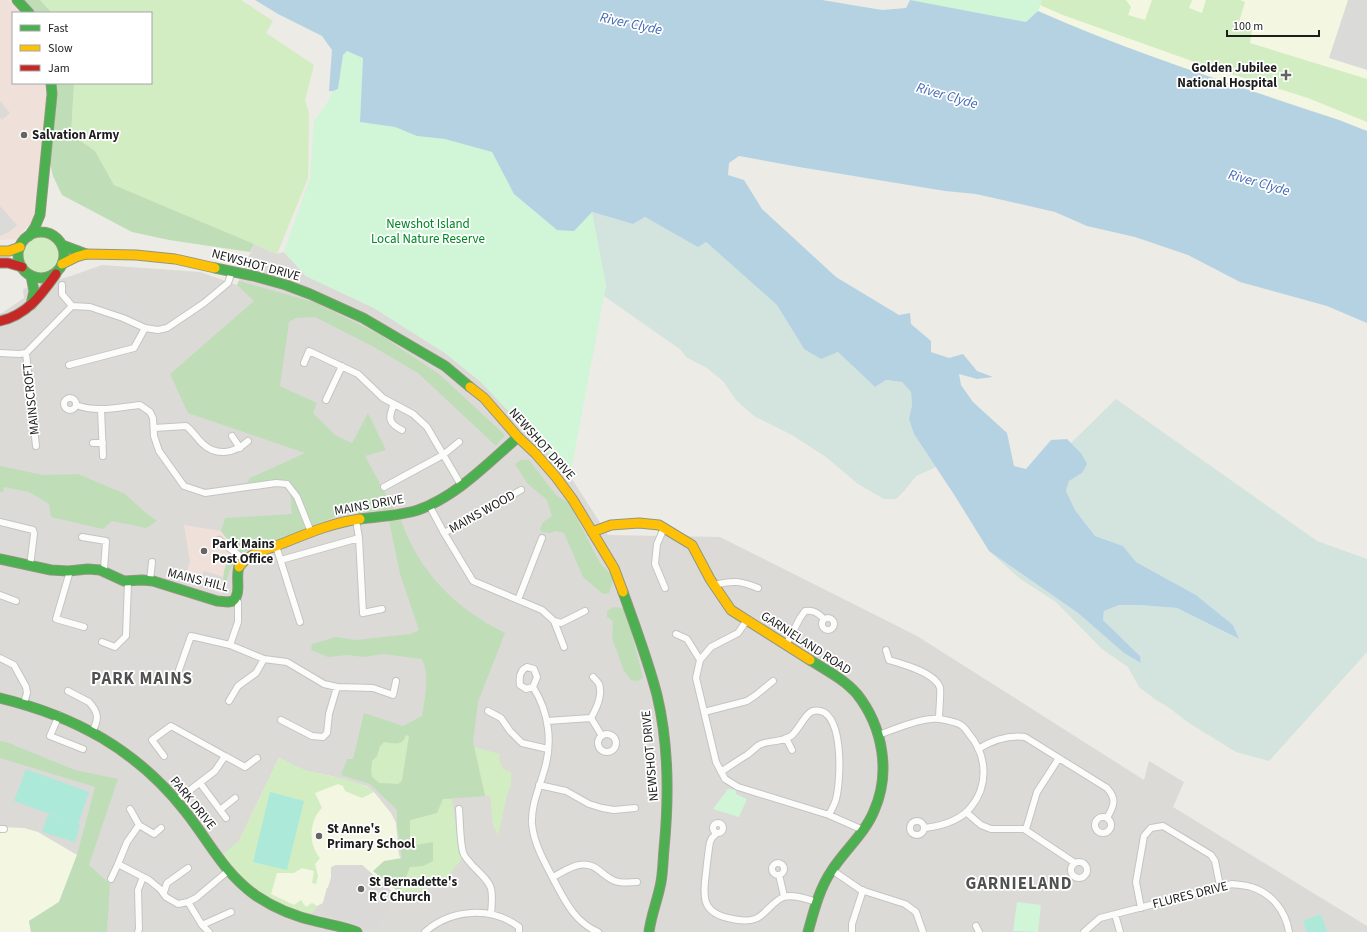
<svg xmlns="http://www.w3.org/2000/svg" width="1367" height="932" viewBox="0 0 1367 932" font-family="'Source Sans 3',sans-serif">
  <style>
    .residential { fill: #dbdad7 }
    .commercial { fill: #efe0d9 }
    .education { fill: #f3f6e0 }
    .religious { fill: #dad9d7 }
    .grass { fill: #d1edc1 }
    .forest { fill: #bfdeb8; fill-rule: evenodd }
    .wetland { fill: #d2e4dd }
    .park { fill: #d0f6d7 }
    .pitch { fill: #ace9d9 }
    .parking { fill: #dadad8 }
    .water { fill: #b5d2e3 }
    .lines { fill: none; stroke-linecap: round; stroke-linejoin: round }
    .street-casing { stroke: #c4c4c2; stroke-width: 8 }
    .fast-casing { stroke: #91977d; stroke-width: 11 }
    .slow-casing { stroke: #91977d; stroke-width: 11 }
    .jam-casing { stroke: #91977d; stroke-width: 11 }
    .street { stroke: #fcfcfb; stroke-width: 6 }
    .fast { stroke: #4caf50; stroke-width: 9 }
    .slow { stroke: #ffc107; stroke-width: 9 }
    .jam { stroke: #c62828; stroke-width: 9 }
    .poi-dot { fill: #656563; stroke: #fff; stroke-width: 1.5 }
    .labels { text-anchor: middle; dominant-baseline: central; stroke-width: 3.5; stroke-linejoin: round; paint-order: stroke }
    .poi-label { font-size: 13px; font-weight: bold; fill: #1d1d1d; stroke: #fff; text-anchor: start }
    .park-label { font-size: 13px; fill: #018623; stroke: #fff }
    .street-label { font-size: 13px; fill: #1d1d1d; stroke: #fff }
    .water-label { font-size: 14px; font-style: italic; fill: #4067b6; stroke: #fff }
    .district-label { font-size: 17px; font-weight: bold; letter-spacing: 1px; fill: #505050; stroke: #fff }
  </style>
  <rect width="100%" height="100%" fill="#ecebe6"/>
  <path class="residential" d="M254 244 277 254 284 252 306 276 374 308 445 353 481 382 570 476 608 535 720 537 917 636 1144 780 1149 761 1184 782 1173 807 1367 926V932H0V313H2L24 298 23 289 71 276 102 265 200 272 237 285Z"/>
  <path class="commercial" d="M0 0H8L23 13H13V83H46V107L41 159 33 220 16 239 0 240Z
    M184 525 221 531 233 546 224 571 222 594 184 580 190 562Z"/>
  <path class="education" d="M1042 0H1367V131L1339 120 1166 62 1085 32 1038 11Z
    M279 758 306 771 331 776 366 786 374 792 391 813 396 823 399 855 403 863 395 894 362 865 331 878 328 888H327L323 903 317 906 313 912 307 914 287 907 261 893 238 874 236 843H238Z
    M0 827 24 828 38 832 77 855 59 902 29 921 31 932H0Z"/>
  <path class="religious" d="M336 865H362L395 894 375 930 329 916 324 909 323 903 327 888H328L331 878V867Z"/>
  <path class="grass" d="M40 0H241L273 21 266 33 314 65 305 100 309 113 308 178 277 254 114 185 95 151 71 134 74 83H151V13H52Z
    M1042 0H1126L1131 7 1128 15 1145 20 1152 0H1192L1189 8 1202 13 1206 0H1240L1245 2 1238 25 1252 30 1250 43 1367 79V122L1308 98 1206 66 1063 15 1040 5Z
    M23 255a18 18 0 1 1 36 0a18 18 0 1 1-36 0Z
    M406 735 409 736 402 781 398 784 379 783 372 777 371 771 372 761 377 756 380 746 384 742 401 743Z
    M474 747 500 754 499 759 503 769 511 772V787L508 791 498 836 493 825 490 796H485Z
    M279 758C289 762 298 768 308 771 328 777 357 778 374 792L362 798 345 791 343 786 338 784 315 793 322 808C309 820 308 845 320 858L315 864 318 876 316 884 312 883 314 871 302 868 294 873H277L271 894 294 905 301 900 306 907 312 903 317 906C315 909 314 912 311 913 306 915 300 912 296 910 268 900 239 880 221 856L236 843H238Z
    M442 799H452L459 851 463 858 442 883 423 891 400 892 410 867 423 866 410 846V820L437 813Z"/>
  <path class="forest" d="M24 0H40L52 13H36Z
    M56 83H74L71 134 95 151 114 185 254 244 250 252 169 240 132 232 62 195 53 176 50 163 55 118Z
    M239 281 314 302 379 334 439 374 505 435 496 446 418 373 372 346 315 317 296 318 289 322 280 386 317 403 313 413 335 435 352 443 368 413 386 450 365 456 394 509 340 515 241 553 230 570 222 594 224 571 233 546 221 531 225 518 292 514 289 480 247 483 250 478 305 453 188 413 170 374 254 301 237 285Z
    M521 460H529L556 495 569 503 600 563 614 577 609 593 603 594 583 577 564 533 555 531 550 533 542 532 540 529 543 522 552 516 547 500 527 483 515 464Z
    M0 466 43 475 78 474 125 494 145 512 157 521 146 528 112 521 103 529 51 517 49 504 29 492 4 487 3 492H0Z
    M401 520C419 572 456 609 505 633L478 702 473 742 485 796 443 799 437 813 410 820V846L433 842V861L423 866 410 867 400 892 391 886 373 871 384 861 402 858 397 826V810L370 784 341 775 347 759H353L364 713 403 726 422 716C425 698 430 675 422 659L383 654 363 657 348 655 328 657 311 650 312 644 336 637 356 640 410 634 419 630 400 574 389 521ZM406 735 409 736 402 781 398 784 379 783 372 777 371 771 372 761 377 756 380 746 384 742C394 743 402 747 406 735Z
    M614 607 623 608 627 614 643 678 638 681 631 680 624 671 612 638 613 621 607 617V611Z
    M0 741 6 742 75 770 118 779 89 865 110 884 107 932H31L29 921 59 902 77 855 95 787 0 758Z"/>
  <path class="wetland" d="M592 212 633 224 645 217 698 246 706 242 777 305 804 349 838 352 875 387 886 380 902 382 911 392 912 405 909 419 914 434 936 467 916 476 905 490 896 499H884L858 484 826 457 792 435 754 416 736 400 723 381 707 368 686 357 681 350 604 296 606 285 535 213 557 230Z
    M1116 399 1317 541 1367 559V652L1269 761 1236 752 1189 723 1168 707 1156 700 1139 687 1128 667 1102 649 1056 602 1019 578 989 551 1078 613 1124 653 1141 662 1140 656 1103 620 1104 611 1119 605H1139L1177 608 1238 639 1233 625 1196 595 1136 562 1123 546 1095 536 1075 510 1066 491 1069 481 1082 473 1081 453 1071 443Z"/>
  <path class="park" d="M910 0H1042L1038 11 1026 22Z
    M347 51 363 58 360 122 395 127 417 136 445 139 492 152 514 194 557 230 574 231 592 212 606 285 570 476 481 382 445 353 374 308 306 276 284 252 310 178 314 121 329 100 333 91 338 89 343 55Z
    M728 789 736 790V794L747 799 739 817 713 809Z
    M1017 902 1041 905 1038 932 1013 931Z"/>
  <path class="pitch" d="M26 769 89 792 78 824 80 825 75 842 42 832 48 814 72 822 14 801Z
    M270 792 304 801 287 870 253 862Z
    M1321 914 1327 932H1307L1303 921Z"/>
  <path class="parking" d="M1348 0H1367V70L1329 58Z
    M0 101 10 113 2 120 0 118Z
    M0 206 17 225 9 232 0 236Z
    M120 297 134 302 130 314 116 309Z
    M0 514 11 516 20 521V525L28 528 27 537H17V534L9 533V531L0 529Z
    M80 528 101 530 99 545 89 544V548L77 546Z
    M144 561 160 563 159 574 143 572Z
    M204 571 223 577 218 591 199 585Z
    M0 587 19 595 14 607 0 602Z
    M200 628 224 635 223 640 198 633Z
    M27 667 34 683 18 690 11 674Z"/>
  <path class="water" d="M255 0H822L882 10 906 8 910 0 1026 22 1038 11C1135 54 1237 86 1339 120L1367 131V323L1327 306 1240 282 1188 255 1135 237 1087 226 1055 212 976 194 945 191 799 167 739 156 729 163 728 175 744 180 762 209 836 277 899 315 910 313 911 324 931 341V352L949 358 963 354 977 371 993 377 977 379 959 374 961 385 973 402 1007 433 1014 466 1026 469 1051 440 1067 439 1081 453 1087 464 1082 473 1069 481 1066 491 1075 510 1095 536 1123 546 1136 562 1196 595 1233 625 1239 639 1177 608 1139 605H1119L1104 611 1103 620 1140 656 1141 663 1124 653 1078 613 989 551 955 496 914 434 909 419 912 405 911 392 902 382 886 380 875 387 838 352 821 359 804 349 777 305 706 242 698 247 645 217 633 224 592 212 574 231 557 230 514 194 492 152 445 139 417 136 395 127 360 122 363 58 347 51 343 55 338 89 333 91H329L332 50 322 36 278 14Z"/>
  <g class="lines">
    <g class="street-casing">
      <path id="street" d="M62 285V294L72 306
        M0 353 19 354 26 353 72 306 90 307 123 318 145 328 158 330 167 328 204 303 228 283 232 271
        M26 353 36 446
        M304 363 309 351 358 374 383 398 413 414 427 427 461 485
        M69 365 134 348 145 328
        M64 404a6 6 0 1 1 12 0a6 6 0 1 1-12 0Z
        M326 400 342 366
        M394 404C388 418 388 423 402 430
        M76 405C97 413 119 407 140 405L150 412 153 418 154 436 159 451 184 486 205 493 276 483 287 484 297 497 311 532
        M101 409 103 456
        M154 428 186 426C193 431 197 439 203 444 217 457 235 453 248 441
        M232 436 240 448
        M93 443H103
        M384 487 443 455 459 442
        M429 505 444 533 473 581 542 610 554 621 561 623 585 611
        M356 520 359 538
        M0 522 33 530 34 534 30 566
        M664 528 657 544 655 564 665 588
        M444 533 521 490
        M82 537 106 541 104 570
        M219 540 245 560
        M276 546 300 622
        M281 560 359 538 363 613 382 609
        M70 571 56 619 84 627
        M150 581 152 562
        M714 585C733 580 741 581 758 588
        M0 595 16 601
        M235 599 238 602V622L230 645 264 659 287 662 324 684 337 687 373 688 393 695 396 681
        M518 600 542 538
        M822 624a6 6 0 1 1 12 0a6 6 0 1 1-12 0Z
        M747 620 738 633 711 647 700 660 696 678 716 762 725 779 738 787 829 815 863 830
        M554 621 564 647
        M676 634 687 639 700 660
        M102 642 115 647 126 636 128 582
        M786 645 800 618 805 611C814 610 818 613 824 619
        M886 650 889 660C903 664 936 673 940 688 941 691 939 713 939 719
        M0 658 14 665 26 687 27 693 24 703
        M527 667 534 669 537 677 533 687 526 689 520 685C519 678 520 670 527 667Z
        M179 670 191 636 230 645
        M533 687C549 712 553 743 544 771 539 789 531 805 532 824 534 846 547 866 557 886 567 905 577 923 598 932
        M68 691 89 702C99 713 99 719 92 732
        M229 701 238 686 256 673 264 659
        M488 711 501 718 510 731 522 743 548 749
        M704 712 747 701 756 695 773 681
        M59 715 50 736 83 749
        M591 718 602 736
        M281 720 312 736 323 737 327 733 329 714 337 687
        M547 721 591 718C596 709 603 696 599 684 598 682 595 679 593 677
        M598 743a9 9 0 1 1 18 0a9 9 0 1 1-18 0Z
        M878 735C896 729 922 717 940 719 946 720 956 722 961 725 964 727 967 731 969 734 987 755 989 785 971 807 960 821 941 826 925 828
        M786 738 792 750
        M978 749C993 740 1008 735 1025 737L1107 788C1117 799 1114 806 1107 818
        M164 756 152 740 171 726 225 756
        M721 772C730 766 738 760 747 755 751 752 755 748 759 745 767 740 781 743 791 736 799 730 805 713 813 711 845 704 841 781 836 799 835 804 831 810 829 815
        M200 783 226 818
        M539 785 566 791 589 804 602 808 614 810 635 808
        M177 800 215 771 225 756 245 767 257 758
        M130 809 139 825
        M459 809C460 820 460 842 463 852 464 857 469 861 472 865 492 885 494 885 491 914
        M220 810 235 798
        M966 812 981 825 991 829H1024L1075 863
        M1095 825a8 8 0 1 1 16 0a8 8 0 1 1-16 0Z
        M910 828a7 7 0 1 1 14 0a7 7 0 1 1-14 0Z
        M713 828a5 5 0 1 1 10 0a5 5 0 1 1-10 0Z
        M161 828 154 834 139 825 127 842 118 864 149 880 160 889 166 897 178 904 188 902 196 898 228 871
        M0 829H4
        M1026 829 1037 792 1059 758
        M717 833 712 838 710 842C708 853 707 863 706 873 703 895 701 912 728 918 736 920 746 922 755 919 766 915 772 901 784 897 794 894 807 899 816 902
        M1071 870a8 8 0 1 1 16 0a8 8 0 1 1-16 0Z
        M772 869a6 6 0 1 1 12 0a6 6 0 1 1-12 0Z
        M832 870 861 890 905 904 916 912 923 932
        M779 875 784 896
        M553 877C561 873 569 867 579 865 597 862 601 876 615 881 622 884 630 882 637 882
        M111 879 118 864
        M164 892 167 883 188 868
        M188 902 202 925 209 932
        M1141 908 1136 882 1144 836 1151 828 1163 826 1211 855 1215 861 1220 886
        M1115 914 1120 932
        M202 925 231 912
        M976 926 979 932
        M138 932 139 929 138 890 143 877
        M425 932C451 909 491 906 519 927V932
        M852 932V924L863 890
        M1084 932 1100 918 1232 884C1238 885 1245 885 1251 887 1272 893 1286 912 1289 932"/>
    </g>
    <g class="fast-casing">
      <path id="fast" d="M17 0 29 13
        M18 255a23 23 0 1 1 46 0a23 23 0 1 1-46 0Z
        M29 236 35 227 40 215 52 94 51 83
        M62 245 86 254
        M215 268 254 276 286 285 310 294 363 318 445 366 470 387
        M31 276 34 291 31 305
        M360 519C380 516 400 516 418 510 457 496 488 463 518 437
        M0 559 51 570 68 571 88 569 100 570 124 581 142 580 153 581 217 601 228 602 233 601C242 593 235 578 239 567
        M623 592C635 626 648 660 657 695 669 745 669 798 664 849 663 860 663 871 661 882 658 899 651 915 649 932
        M0 698C75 716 137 750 185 811 209 841 223 872 255 895 274 908 296 917 319 922 332 925 345 927 357 932
        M808 932C814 911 819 889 832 870 845 850 865 833 874 811 891 773 883 727 857 694 845 680 826 670 810 660"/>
    </g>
    <g class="slow-casing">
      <path id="slow" d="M0 251H9L20 247
        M62 264 76 257 86 254 136 255 175 259 215 268
        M470 387 484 398 518 437 535 453 556 477 573 500 614 568 623 592
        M592 532 611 525 639 523 659 525 692 545 710 579 731 610 810 660
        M239 567C248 554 262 551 276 546 304 535 330 523 360 519"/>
    </g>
    <g class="jam-casing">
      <path id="jam" d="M0 263H8L22 267
        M0 321C27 315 41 295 56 274"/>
    </g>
    <use href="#street" class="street"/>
    <use href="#fast" class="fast"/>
    <use href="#slow" class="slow"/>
    <use href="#jam" class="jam"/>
  </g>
  <g class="poi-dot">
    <path d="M1284 69h4v4h4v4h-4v4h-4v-4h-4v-4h4z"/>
    <circle cx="24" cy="135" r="4"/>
    <circle cx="204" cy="551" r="4"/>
    <circle cx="319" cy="836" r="4"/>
    <circle cx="361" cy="889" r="4"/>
  </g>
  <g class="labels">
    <g class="poi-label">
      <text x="1277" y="68" text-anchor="end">Golden Jubilee<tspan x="1277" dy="15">National Hospital</tspan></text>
      <text x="32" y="135">Salvation Army</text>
      <text x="212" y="544">Park Mains<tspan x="212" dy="15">Post Office</tspan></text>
      <text x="327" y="829">St Anne's<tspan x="327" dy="15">Primary School</tspan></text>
      <text x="369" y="882">St Bernadette's<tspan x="369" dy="15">R C Church</tspan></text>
    </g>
    <g class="park-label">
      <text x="428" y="224">Newshot Island<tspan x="428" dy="15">Local Nature Reserve</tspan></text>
    </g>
    <g class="street-label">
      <text transform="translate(256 265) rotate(15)">NEWSHOT DRIVE</text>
      <text transform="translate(31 399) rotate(-96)">MAINSCROFT</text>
      <text transform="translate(542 444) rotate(48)">NEWSHOT DRIVE</text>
      <text transform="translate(369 505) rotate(-10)">MAINS DRIVE</text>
      <text transform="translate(482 512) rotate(-29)">MAINS WOOD</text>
      <text transform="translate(198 580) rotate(14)">MAINS HILL</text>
      <text transform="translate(806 643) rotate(33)">GARNIELAND ROAD</text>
      <text transform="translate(650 756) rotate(-95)">NEWSHOT DRIVE</text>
      <text transform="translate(193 803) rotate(51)">PARK DRIVE</text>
      <text transform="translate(1190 895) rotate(-14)">FLURES DRIVE</text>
    </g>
    <g class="water-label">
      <text transform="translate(631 24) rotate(12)">River Clyde</text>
      <text transform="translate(947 96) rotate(16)">River Clyde</text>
      <text transform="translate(1259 183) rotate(16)">River Clyde</text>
    </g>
    <g class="district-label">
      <text x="142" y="679">PARK MAINS</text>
      <text x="1019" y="884">GARNIELAND</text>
    </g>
  </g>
  <rect x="12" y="12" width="140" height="72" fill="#ffffff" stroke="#a5a5a5"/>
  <rect x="20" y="25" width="20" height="6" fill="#4caf50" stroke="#a5a5a5"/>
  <text x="48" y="32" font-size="12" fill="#1d1d1d">Fast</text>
  <rect x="20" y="45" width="20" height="6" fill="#ffc107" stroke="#a5a5a5"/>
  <text x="48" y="52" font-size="12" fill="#1d1d1d">Slow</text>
  <rect x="20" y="65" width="20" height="6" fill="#c62828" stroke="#a5a5a5"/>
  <text x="48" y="72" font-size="12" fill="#1d1d1d">Jam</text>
  <path d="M1227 30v6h92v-6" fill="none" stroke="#1d1d1d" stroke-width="2"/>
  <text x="1233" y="30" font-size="12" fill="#1d1d1d" stroke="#ffffff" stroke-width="3" paint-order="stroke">100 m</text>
</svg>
